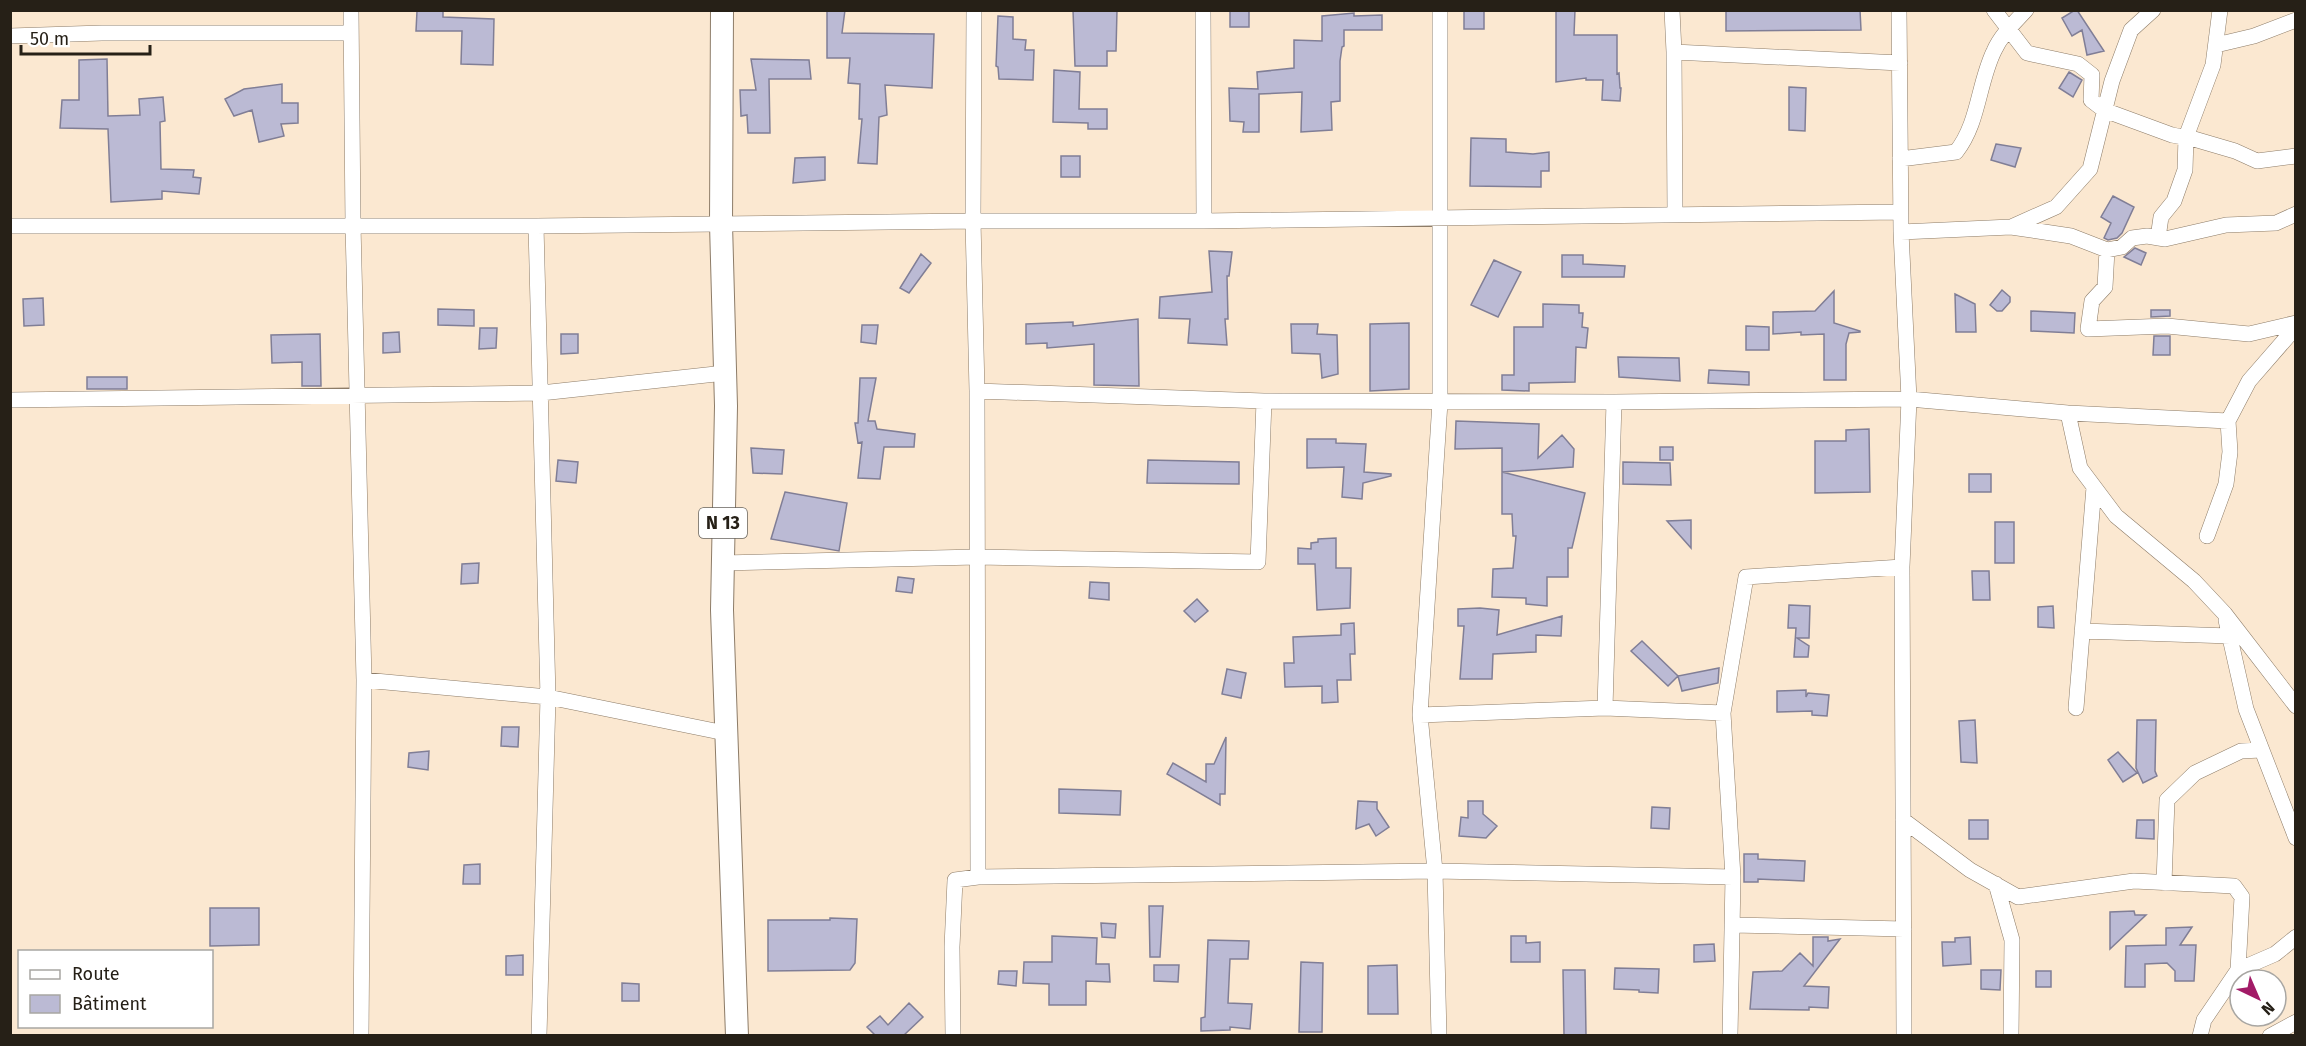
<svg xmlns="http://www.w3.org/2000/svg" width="2306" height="1046" viewBox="0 0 2306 1046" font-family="'Fira Sans',sans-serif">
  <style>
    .building { fill: #bbbad4; stroke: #807e96; stroke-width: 1.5 }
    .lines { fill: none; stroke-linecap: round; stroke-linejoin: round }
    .minor-casing { stroke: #8d7c68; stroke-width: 16 }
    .primary-casing { stroke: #8d7c68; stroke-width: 24 }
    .minor { stroke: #fff; stroke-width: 15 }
    .primary { stroke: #fff; stroke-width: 22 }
    .labels { text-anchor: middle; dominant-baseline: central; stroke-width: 6; stroke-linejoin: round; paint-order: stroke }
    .shield { fill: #fff; stroke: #67635d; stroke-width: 1.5 }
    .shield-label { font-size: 18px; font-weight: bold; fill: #262017 }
  </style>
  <rect width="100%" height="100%" fill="#fbe8d1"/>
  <path class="building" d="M827 10H845L842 33 934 34 932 88 885 85 887 115 879 117 877 164 858 163 862 119H859L860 84 848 83 850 58H827Z
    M1073 10H1117L1116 51H1107V66H1075Z
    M1464 10H1484V29H1464Z
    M1556 10H1575L1574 35H1617V74L1619 73 1620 88H1621L1620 101 1602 100 1603 80H1586V78L1556 82Z
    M1860 10 1861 30 1726 31V11Z
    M2075 10H2077L2104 51 2087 55 2082 30 2072 36 2062 18Z
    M417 11H443V17L494 19 493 65 461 64 462 31H416Z
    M1230 11H1249V27H1230Z
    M1354 13V16L1382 15V30H1344V46L1342 47 1340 61V101L1331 102 1332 130 1301 132 1302 92 1259 94V132H1243L1244 122 1230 121 1229 88 1258 89 1257 72 1294 68V40L1322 41V16Z
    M998 16 1013 17V39L1026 40 1025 50H1034L1033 80 999 79 998 67 996 66Z
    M107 59 108 116 140 115 139 99 163 97 165 121 160 122 161 169 194 170 193 177 201 178 199 194 162 191V199L111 202 108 129 60 128 62 100H79V60Z
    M751 59 809 60 811 79H769L770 133H748L747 115 741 116 740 90H756Z
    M1054 70 1080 72 1079 109H1107V129H1088V123L1053 122Z
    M2069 72 2082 80 2073 97 2059 88Z
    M282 84V103H298V123L281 124 284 136 259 142 252 110 234 116 225 99 244 89Z
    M1789 87 1806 88 1805 131 1789 130Z
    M1471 138 1506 139V152L1533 154 1549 152V171H1541V187L1470 186Z
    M1996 144 2021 148 2015 167 1991 160Z
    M1061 156H1080V177H1061Z
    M825 157V180L793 183 795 158Z
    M2113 196 2134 207 2122 233 2117 238 2108 240 2104 238 2111 223 2101 217Z
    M2135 248 2146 253 2141 265 2124 257Z
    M1209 251 1232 252 1229 276H1227L1228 319H1225L1227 345 1188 343 1190 319 1159 318 1160 297 1212 292Z
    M921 254 931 263 909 293 900 288Z
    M1562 255H1583V264L1625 266 1624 277H1562Z
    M1494 260 1521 272 1498 317 1471 305Z
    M2002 290 2010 297V302L2002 311H1997L1990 305Z
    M1834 291V323L1860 331V332L1849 333 1846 344V380H1824V334L1801 335V332L1773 334V312L1815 311Z
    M1955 294 1975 304 1976 332H1956Z
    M43 298 44 325 24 326 23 299Z
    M1543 304 1579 305V313H1583L1582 327 1588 328 1586 348 1576 347 1575 382 1529 383V391L1502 390V375H1514V327H1543Z
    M438 309 474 310V326L438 325Z
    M2151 310H2170V316L2151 317Z
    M2031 311 2075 313 2074 333 2031 331Z
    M1138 319 1139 386 1094 385V344L1047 348V343L1026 344V324L1073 322V326Z
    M1409 323V389L1370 391V324Z
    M1291 324H1318L1317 334 1337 335 1338 374 1322 378 1320 354 1292 353Z
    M862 325H878L876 344 861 342Z
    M1746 326 1769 327V350H1746Z
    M480 328H497L496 348 479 349Z
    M399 332 400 352 383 353V333Z
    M320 334 321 386H302V362L272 363 271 335Z
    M561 334H578V353L561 354Z
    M2154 336H2170V355H2153Z
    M1618 357 1679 358 1680 381 1619 377Z
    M1709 370 1749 372V385L1708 383Z
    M87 377H127V389H87Z
    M860 378H876L868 421H875L877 429 915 434 914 447H884L880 479 858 478 862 442 858 443 855 423H858Z
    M1456 421 1539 424 1538 458 1562 435 1574 449 1573 467 1502 472V448L1455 449Z
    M1869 429 1870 492 1815 493V441H1846V430Z
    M1307 439H1336V443L1366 444 1364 472 1391 474V476L1363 483 1362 499 1342 497 1344 467 1307 468Z
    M1660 447H1673V460H1660Z
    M751 448 784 450 782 474 753 473Z
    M558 460 578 462 576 483 556 481Z
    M1148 460 1239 462V484L1147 483Z
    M1623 462 1670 463 1671 485 1623 484Z
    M1502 472 1585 493 1572 548H1568V577H1547V606L1526 604V598L1492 597 1493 569 1513 568 1516 536H1513L1512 514H1502Z
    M1969 474H1991V492H1969Z
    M785 492 847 503 839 551 771 539Z
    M1691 520V548L1667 521Z
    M1995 522H2014V563H1995Z
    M1336 538V568H1351L1350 608 1317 610 1315 564H1298V548L1311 549V543L1318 542V539Z
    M479 563 478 583 461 584 462 564Z
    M1972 571H1989L1990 600H1973Z
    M898 577 914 579 912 593 896 591Z
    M1090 582 1109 583V600L1089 598Z
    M1197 599 1208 611 1195 622 1184 611Z
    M1789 605 1810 606 1809 638H1797L1809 646 1808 657H1794L1796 628H1788Z
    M2053 606 2054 628 2038 627V607Z
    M1480 608 1499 610 1497 635 1562 616 1561 636 1536 635V652L1493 654 1492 679H1460L1464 626H1458V609Z
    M1354 623 1355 654H1350L1351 680H1337L1338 702 1322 703V686L1285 687 1284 663H1294L1293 637 1341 635V624Z
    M1642 641 1678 676 1668 686 1631 651Z
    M1719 668 1718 683 1682 691 1678 676Z
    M1227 669 1246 673 1241 698 1222 694Z
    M1806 690V697L1808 693 1829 695 1827 716 1812 715V711L1777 712V691Z
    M1975 720 1977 763 1961 762 1959 721Z
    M2137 720H2156L2155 771 2157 776 2143 783 2136 768Z
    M502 727H519L518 747 501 746Z
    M1226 737 1225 794H1220V805L1167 774 1173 763 1206 782V764H1214Z
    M429 751 428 770 408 767 409 753Z
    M2118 752 2137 773 2123 782 2108 760Z
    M1059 789 1121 791 1120 815 1059 813Z
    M1358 801 1377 802V809L1389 827 1376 836 1369 824 1356 829Z
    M1468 801H1483V814L1497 826 1486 838 1459 836 1461 817 1468 818Z
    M1652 807 1670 808 1669 829 1651 828Z
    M1969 820H1988V839H1969Z
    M2137 820H2154V839L2136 838Z
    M1744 854H1758V859L1805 861 1804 881 1758 879V882H1744Z
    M480 864V884H463L464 865Z
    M1149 906H1163L1160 957H1150Z
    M210 908H259V945L210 946Z
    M2134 911 2135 915H2146L2110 949V912Z
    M830 918 857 919 855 963 850 970 768 971V920H830Z
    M1101 923 1116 924 1115 938 1102 937Z
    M2192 927 2180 945H2196L2194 981H2175V971L2167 963 2145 964V987H2125L2126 946 2166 945V928Z
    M1052 936 1097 938 1096 964H1109L1110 982 1086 981V1005H1049V984L1023 983 1024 962H1052Z
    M1511 936H1526V943L1540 942V962H1511Z
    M1813 937H1828V941L1840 939 1804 986 1829 987 1828 1008 1809 1007V1010L1750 1009 1753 972 1782 971 1800 953 1813 966Z
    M1970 937 1971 964 1943 966 1942 942H1955V938Z
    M1208 940 1249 941 1248 959H1230L1228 1003 1252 1004 1250 1029 1230 1027V1030L1201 1031V1018L1205 1017Z
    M1714 944 1715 961 1694 962V945Z
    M523 955V975H506V956Z
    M1301 962 1323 963 1322 1032H1299Z
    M1154 965H1179L1178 982 1154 981Z
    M1397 965 1398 1014H1368V966Z
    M1615 968 1659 969 1658 993 1639 992V990L1614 989Z
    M1563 970H1585L1586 1035H1564Z
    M1981 970H2001L2000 990 1981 989Z
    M999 971H1017L1016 986 998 984Z
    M2036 971H2051V987H2036Z
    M622 983 639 984V1001H622Z
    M909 1003 923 1017 904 1035H875L867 1027 880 1016 888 1025Z"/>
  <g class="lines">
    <g class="minor-casing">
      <path id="minor" d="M351 10 353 225 364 680 361 1036
        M1203 10 1204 221
        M1672 10 1674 52 1675 215
        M1899 10 1901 232 1909 399 1902 567 1904 1036
        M1994 10 2027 53 2078 64 2092 75 2091 100 2104 110 2172 135 2194 139 2235 151 2257 161 2296 156
        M10 36 102 33H351
        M2216 45 2254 36 2296 20
        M1674 52 1900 63
        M1900 159 1956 152C1979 123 1978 84 1994 51 2001 35 2014 23 2026 10
        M10 226H536L973 221H1204L1900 212
        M536 226 548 697 539 1036
        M2011 227 2071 236 2107 250 2122 247 2132 238 2147 236 2165 239 2226 225 2276 223 2296 214
        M1901 232 2011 227 2056 207 2090 169 2112 81 2131 30 2153 10
        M2158 238 2161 217 2174 201 2185 170 2186 137 2213 65 2220 10
        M2107 250 2105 287 2092 301 2088 329 2167 326 2249 334 2296 323
        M977 391 1264 401 1614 402 1909 399 2068 413 2228 421
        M10 400 541 393 725 373
        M2068 413 2080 468 2116 516 2194 581 2225 614 2296 706
        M2207 536 2226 484 2230 452 2228 421 2249 381 2296 327
        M723 563 977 557 1258 562 1264 401
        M2226 620 2246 709 2296 838
        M2082 631 2230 636
        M364 680 548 697 725 733
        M1605 708 1614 402
        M2076 708 2094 487
        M1420 715 1605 708 1723 713
        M1903 820 1970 870 2018 897 2134 881 2234 886 2242 897 2238 970 2204 1020 2200 1036
        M978 877 1435 871 1733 877
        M2164 883 2167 800 2195 773 2241 751 2261 750
        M1996 884 2012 940 2011 1036
        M1732 925 1904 929
        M2238 970 2275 954 2296 937
        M953 1036 952 947 955 880 978 877 977 391 973 221 974 10
        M1439 1036 1435 871 1420 715 1440 402V10
        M1730 1036 1733 877 1723 713 1746 577 1902 567
        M2270 1036 2296 1022"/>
    </g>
    <g class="primary-casing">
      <path id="primary" d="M722 10 721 224 726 406 722 610 737 1036"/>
    </g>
    <use href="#minor" class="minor"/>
    <use href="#primary" class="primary"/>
  </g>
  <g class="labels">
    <rect class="shield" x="699" y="508" width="48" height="30" rx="4.5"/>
    <g class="shield-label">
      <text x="723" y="523">N 13</text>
    </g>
  </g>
  <rect width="2306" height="1046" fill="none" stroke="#262017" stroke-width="24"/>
  <rect x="18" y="950" width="195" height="78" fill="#ffffff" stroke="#a8a6a2" stroke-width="1.5"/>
  <rect x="30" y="970" width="30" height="9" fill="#ffffff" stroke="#a8a6a2" stroke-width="1.5"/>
  <text x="72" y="980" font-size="18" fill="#262017">Route</text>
  <rect x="30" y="995" width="30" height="18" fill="#bbbad4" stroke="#a8a6a2" stroke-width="1.5"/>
  <text x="72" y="1010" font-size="18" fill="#262017">Bâtiment</text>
  <g transform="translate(2258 998) rotate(136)"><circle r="28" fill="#ffffff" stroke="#a8a6a2" stroke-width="1.5"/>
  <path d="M0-4.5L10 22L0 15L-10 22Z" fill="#a21b67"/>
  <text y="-9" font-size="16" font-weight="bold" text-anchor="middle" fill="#262017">N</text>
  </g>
  <path d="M21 45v9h129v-9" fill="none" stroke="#262017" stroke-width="3"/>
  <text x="30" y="45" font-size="18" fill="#262017" stroke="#ffffff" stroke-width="4.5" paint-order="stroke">50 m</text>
</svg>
